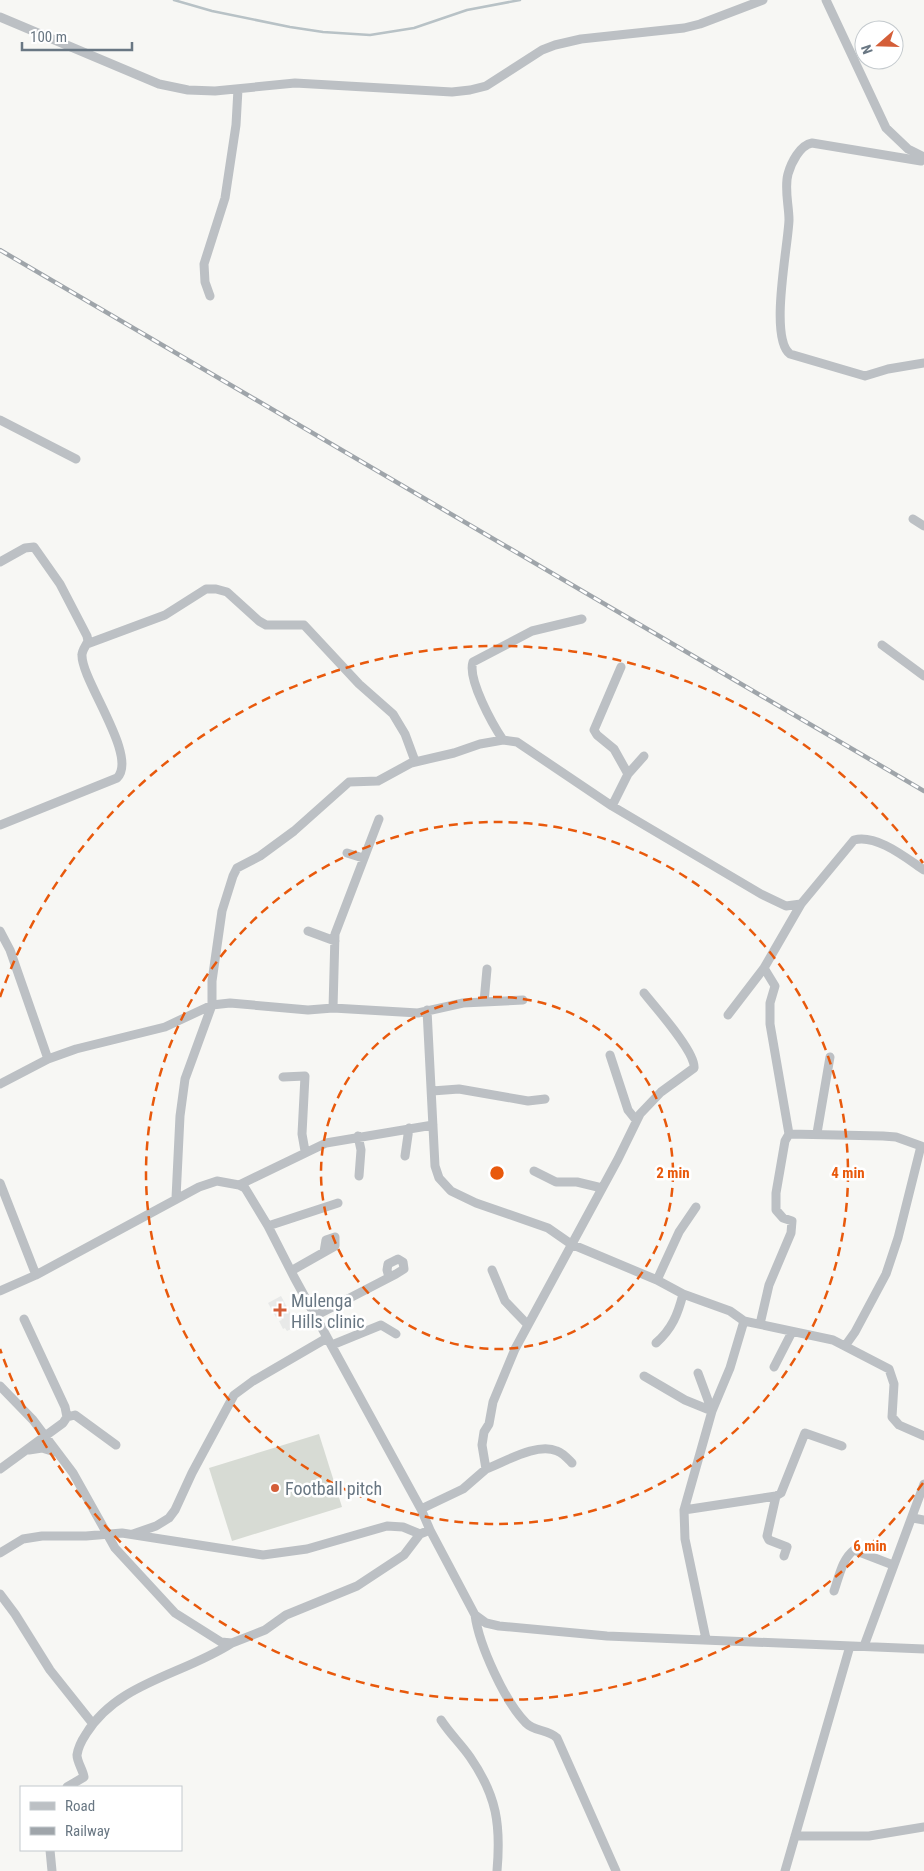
<svg xmlns="http://www.w3.org/2000/svg" width="924" height="1871" viewBox="0 0 924 1871" font-family="'Roboto Condensed',sans-serif">
  <style>
    .built { fill: #e8e9e8 }
    .pitch { fill: #d7dbd4 }
    .lines { fill: none; stroke-linecap: round; stroke-linejoin: round }
    .stream { stroke: #b8c2c6; stroke-width: 2.5 }
    .minor { stroke: #bcc0c4; stroke-width: 9 }
    .rail-casing { stroke: #9fa5aa; stroke-width: 4.5 }
    .rail { stroke: #fff; stroke-width: 2.5; stroke-dasharray: 8; stroke-linecap: butt }
    .ring { fill: none; stroke: #e8590c; stroke-width: 2.5; stroke-dasharray: 9 6 }
    .poi-dot { fill: #d45e38; stroke: #fff; stroke-width: 2 }
    .labels { text-anchor: middle; dominant-baseline: central; stroke-width: 5; stroke-linejoin: round; paint-order: stroke }
    .poi-label { font-size: 18px; fill: #697783; stroke: #fff; text-anchor: start }
    .centre { fill: #e8590c; stroke: #fff; stroke-width: 2.5 }
    .ring-label { font-size: 15px; text-anchor: middle; font-weight: bold; fill: #e8590c; stroke: #fff; stroke-width: 5; stroke-linejoin: round; paint-order: stroke }
  </style>
  <rect width="100%" height="100%" fill="#f7f7f4"/>
  <path class="built" d="M281 1296 297 1326 287 1331 285 1328 283 1329 279 1321 282 1320 280 1317 277 1319 268 1303Z"/>
  <path class="pitch" d="M319 1434 342 1507 232 1541 209 1468Z"/>
  <g class="lines">
    <path class="stream" d="M174 0 212 11 290 27 323 32 370 35 414 28 467 10 520 0"/>
    <path class="minor" d="M826 0 886 128 908 149 924 157
      M0 17 159 84 188 90 215 91 295 83 452 92 470 90 486 86 542 50 555 45 581 39 684 28 700 24 763 0
      M921 161 812 143C800 145 791 163 788 174 784 188 789 206 789 220 788 247 769 338 790 354L865 376 888 369 924 363
      M210 296 205 282 204 264 225 198 236 125 238 89
      M0 420 76 459
      M913 519 924 526
      M0 562 25 548 34 547 60 584 87 636 88 641C86 646 82 650 82 655 81 680 139 757 117 778L0 825
      M87 644 165 615 206 589H216L227 592 259 621 266 625H304L359 684 393 714 405 734 415 761
      M882 645 924 676
      M621 667 594 730 597 735 614 749 628 774
      M503 740C493 725 467 679 473 662L532 631 582 619
      M612 806 628 774 644 756
      M347 853 363 858
      M0 931 10 950 48 1059
      M308 931 335 941
      M484 1002 487 969
      M333 1008 335 934 379 819
      M427 1010 435 1166 439 1178 451 1191 476 1203 548 1228 571 1244 657 1280 683 1294 730 1311 744 1321 833 1340 889 1369 894 1384 892 1417 899 1425 924 1436
      M728 1015 764 968
      M610 1055 628 1110 636 1120
      M283 1077 305 1076 302 1134 305 1151
      M0 1084 48 1059 76 1049 165 1027 212 1005 230 1003 308 1010 333 1008 418 1013 463 1003 523 1000
      M432 1091 459 1089 528 1101 545 1099
      M817 1133 830 1057
      M789 1134 770 1024V1003L775 986 764 968 801 904 854 840C877 834 906 858 924 870
      M358 1136 361 1150 359 1176
      M405 1156 409 1128
      M534 1171 556 1182H577L602 1188
      M0 1183 36 1275
      M239 1185 326 1143 433 1125
      M176 1198 180 1116 185 1079 212 1005V981L222 911 233 876 237 868 260 856 294 831 349 782 378 781 411 763 454 753 480 744 503 740 517 742 612 806 761 894 786 906 801 904
      M268 1226 338 1203
      M492 1270 505 1301 528 1325
      M291 1271 335 1246V1237L326 1240 324 1252
      M657 1280 679 1232 696 1207
      M0 1291 36 1275 199 1187 217 1181 239 1185 245 1188 268 1226 294 1277 421 1509 430 1530 475 1615 486 1623 499 1626 607 1636 924 1649
      M315 1316 396 1274 404 1269 403 1262 398 1259 388 1264 387 1270 389 1277
      M760 1324 769 1285 791 1233 792 1221 783 1218 776 1210V1193L785 1141 789 1134 883 1136 896 1137 921 1146 898 1238 886 1274 855 1332 845 1346
      M656 1343C672 1329 678 1314 683 1294
      M332 1345 381 1325 396 1334
      M774 1367 792 1332
      M698 1373 712 1411
      M644 1376 685 1400 712 1411
      M0 1386 33 1420 73 1473 115 1548 175 1613 221 1642 232 1643 265 1630 286 1615 357 1586 404 1555 420 1534 430 1530
      M67 1417 75 1415 116 1445
      M29 1450 42 1448 58 1453
      M0 1469 63 1423 67 1417 65 1407 24 1319
      M486 1469C505 1462 537 1442 557 1451 563 1453 568 1459 572 1463
      M776 1496 767 1536 769 1540 787 1547 784 1556
      M421 1509 463 1489 486 1469 482 1445 484 1432 489 1424 493 1402 515 1349 618 1159 640 1114 661 1092 694 1068C696 1052 655 1007 644 993
      M684 1510 776 1496 781 1493 805 1433 842 1446
      M913 1518 924 1520
      M133 1534 156 1526 169 1518 175 1510 192 1473 234 1395 253 1381 327 1338
      M0 1553 23 1539 42 1536H86L122 1533 263 1555 307 1549 387 1526 403 1527 420 1534
      M834 1591C839 1577 842 1559 854 1550L893 1565
      M0 1594 15 1614 50 1670 93 1724
      M475 1615C479 1645 505 1702 526 1723 535 1732 548 1729 557 1738L616 1871
      M706 1639 685 1539 684 1510 712 1411 730 1368 744 1321
      M864 1646 924 1484
      M441 1720C450 1734 461 1744 470 1757 497 1796 501 1825 497 1871
      M67 1787 84 1777C83 1770 77 1762 77 1755 78 1748 82 1740 86 1734 118 1682 183 1675 232 1643
      M795 1836H869L924 1827
      M50 1850 52 1871
      M785 1871 850 1646"/>
    <g class="rail-casing">
      <path id="rail" d="M0 250 924 791"/>
    </g>
    <use href="#rail" class="rail"/>
  </g>
  <g class="ring">
    <circle cx="497" cy="1173" r="176"/>
    <circle cx="497" cy="1173" r="351"/>
    <path d="M923 1483A527 527 0 0 1 0 1349M0 997A527 527 0 0 1 923 863"/>
  </g>
  <g class="poi-dot">
    <path d="M277.5 1302.5h5v5h5v5h-5v5h-5v-5h-5v-5h5z"/>
    <circle cx="275" cy="1488" r="5"/>
  </g>
  <g class="labels">
    <g class="poi-label">
      <text x="291" y="1300">Mulenga<tspan x="291" dy="21">Hills clinic</tspan></text>
      <text x="285" y="1488">Football pitch</text>
    </g>
  </g>
  <circle cx="497" cy="1173" r="8" class="centre"/>
  <g class="ring-label">
    <text x="673" y="1178">2 min</text>
    <text x="848" y="1178">4 min</text>
    <text x="870" y="1551">6 min</text>
  </g>
  <rect x="20" y="1786" width="162" height="65" fill="#ffffff" stroke="#c3c9cd"/>
  <rect x="30" y="1802" width="25" height="8" fill="#bcc0c4" stroke="#c3c9cd"/>
  <text x="65" y="1811" font-size="15" fill="#697783">Road</text>
  <rect x="30" y="1827" width="25" height="8" fill="#9fa5aa" stroke="#c3c9cd"/>
  <text x="65" y="1836" font-size="15" fill="#697783">Railway</text>
  <g transform="translate(879 45) rotate(250)"><circle r="24" fill="#ffffff" stroke="#c3c9cd"/>
  <path d="M0-4L9 19L0 12L-9 19Z" fill="#d45e38"/>
  <text y="-8" font-size="14" font-weight="bold" text-anchor="middle" fill="#697783">N</text>
  </g>
  <path d="M22 42v8h110v-8" fill="none" stroke="#697783" stroke-width="2.5"/>
  <text x="30" y="42" font-size="15" fill="#697783" stroke="#ffffff" stroke-width="4" paint-order="stroke">100 m</text>
</svg>
